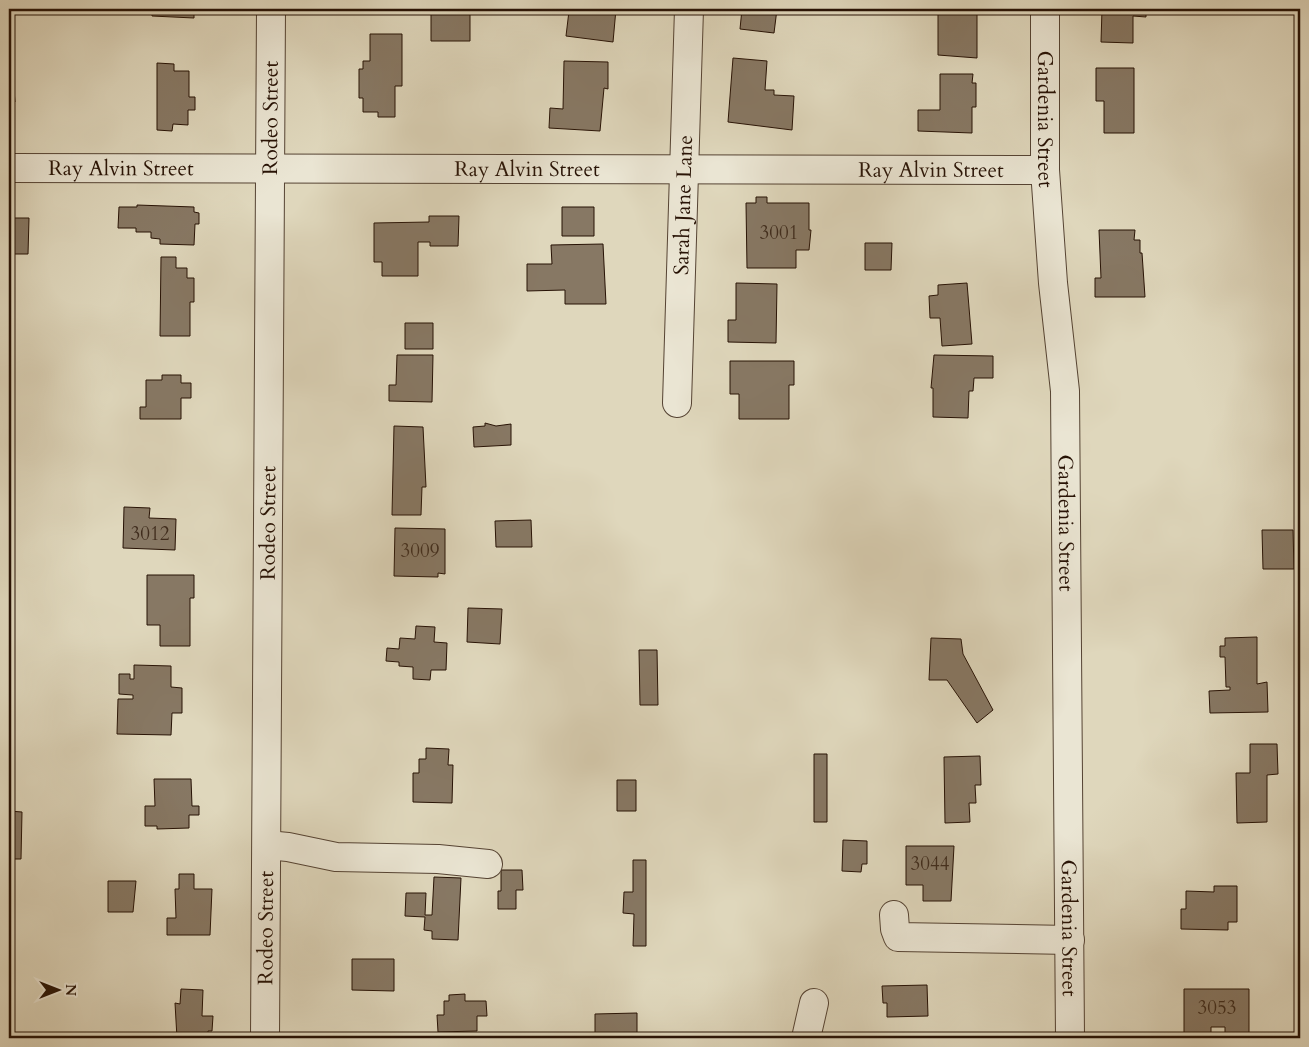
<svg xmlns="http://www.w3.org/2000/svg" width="1309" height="1047" viewBox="0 0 1309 1047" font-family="Cardo,serif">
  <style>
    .building { fill: #877864; stroke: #271205 }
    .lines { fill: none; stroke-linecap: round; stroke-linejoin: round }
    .minor-casing { stroke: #554333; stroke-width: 30 }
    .minor { stroke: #eae5d3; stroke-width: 28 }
    .labels { text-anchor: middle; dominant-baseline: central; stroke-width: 4.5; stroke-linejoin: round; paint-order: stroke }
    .number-label { font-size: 19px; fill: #3f2c1d }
    .street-label { font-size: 21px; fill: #271205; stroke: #eae5d3 }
  </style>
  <rect width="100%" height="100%" fill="#dfd7bc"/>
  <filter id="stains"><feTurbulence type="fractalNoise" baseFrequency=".004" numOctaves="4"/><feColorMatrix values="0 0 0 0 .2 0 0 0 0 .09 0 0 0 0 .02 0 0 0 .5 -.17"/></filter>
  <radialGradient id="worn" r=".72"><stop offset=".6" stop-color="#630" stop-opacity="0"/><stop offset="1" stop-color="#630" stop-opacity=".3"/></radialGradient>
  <path class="building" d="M152 9H194V18L152 16Z
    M553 9H616L613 42 566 36 569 11Z
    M742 9H777L774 33 740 29Z
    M938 9H977V58L938 55Z
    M1097 9H1146V17L1133 16V43L1101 42 1102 9Z
    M470 12V41H431V13Z
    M370 34H402V86H395V117H378V112H363V98H359V69H363V61H370Z
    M733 58 767 61 765 90H774V95L794 96 792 130 728 122Z
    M564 61 608 62V89L604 88 600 131 549 128 550 108 563 109Z
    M157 63 174 64V71H189V97H195V110H188V125L173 124 172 131 157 130Z
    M1096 68H1134V133H1104V101H1096Z
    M940 74H973L972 83H976V107H972V133L918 131V110H940Z
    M9 78H13L15 102H9Z
    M756 197H767V203H809V230H811L809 250H796V268H747L746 203H756Z
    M137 205 194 207V212L199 213V224H195L194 245 160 244V239L151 238V232H136V228H118L119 207H137Z
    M562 207H594V236H562Z
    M429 216H459L458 246H430V242H418V276H382V262H374V223L429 222Z
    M9 218H29L28 254H9Z
    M1099 230H1135L1134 240H1140V253H1142L1145 297H1095V278H1101Z
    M865 243H892L891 270H865Z
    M603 244 606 304H565V290L527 291V264H552L551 245Z
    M161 257H176V268H187V278H194V302H190V336H160Z
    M736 283 777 284 776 343 728 342V320H736Z
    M967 283 972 344 942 346 940 318H930L929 296 938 295V285Z
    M405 323H433V349H405Z
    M397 355H433L432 402 389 401V385H396Z
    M934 355 993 356V378H974L973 391H969L968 418 933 417V388H931Z
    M730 361H794V385H789V419H739V394H730Z
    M162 375H181V383H191V398H181V419H140V407H146V380H162Z
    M485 423 496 426 511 424V445L474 447 473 427 485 426Z
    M394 426 423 427 426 487H422L421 515H392Z
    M124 507 150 508 149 518 176 519 175 550 123 548Z
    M531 520 532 547H496L495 521Z
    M395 528 445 529V574L438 573V577L394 576Z
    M1262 530H1293L1294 569H1263Z
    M147 575H194V598H190V646H160V625H147Z
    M468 608 502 609 500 644 467 642Z
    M416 626 435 627 434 642 447 643 446 670H431L430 680 413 679V667L399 666V662L386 661 387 648 399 649 400 638 415 639Z
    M1257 637V684L1267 682 1268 712 1210 713 1209 691 1230 690V687H1226L1225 657H1220V646H1225V638Z
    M931 638 961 639 963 654 993 710 977 723 947 680H929Z
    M639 650H657L658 705H640Z
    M134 665 171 666V687L182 688V713H172L171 735 117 734 118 699H133V695L119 694V674H130V679H134Z
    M1250 744H1277L1278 774 1267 775V822L1237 823 1236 773H1250Z
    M426 748 449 749 448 765H453L452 803 413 802V773H419V759H426Z
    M814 754H827V822H814Z
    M980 756 981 785H975L976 803H969L970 822 945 823 944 757Z
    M154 779H191L192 806H199V815H189V828L157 829V826H145V806H155Z
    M617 780H636V811H617Z
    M9 811 22 812 21 859H9Z
    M843 840 867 841V864H862L861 872 842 871Z
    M906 846H954L951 901H923V885H906Z
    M633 860H646V946H633L634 914 623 913 624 892H633Z
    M501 870H522L523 890H516V909H498V891H501Z
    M179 874H194V889H212L210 935H167V918H176L175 889H179Z
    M434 877 461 878 458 940 432 939V931L424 930 425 917 405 916 406 893H426L425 915H432Z
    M108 881H136L133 912H108Z
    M1214 886H1237V922H1228V930L1181 929V909H1186V891L1214 892Z
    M352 959H394V991L352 990Z
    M927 985 928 1016 887 1017V1003H883L882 986Z
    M181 989 203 990 202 1016H213L212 1031H208V1038H177L175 1003 180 1004Z
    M1184 989H1249V1038H1225V1027H1211V1038H1184Z
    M465 994V1001H486L487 1016H477V1031L438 1032 437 1015H444V1001H449V995Z
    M637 1013V1038H595V1014Z"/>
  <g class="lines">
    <g class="minor-casing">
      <g id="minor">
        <path id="s1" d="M1045 9V170L1053 283 1065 391 1070 1038"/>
        <path id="s2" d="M9 168 1045 170"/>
        <path id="s3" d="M677 403 689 9"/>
        <path d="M267 845 288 847 336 857 438 859 488 864"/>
        <path d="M894 915 895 929 898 937 1070 940"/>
        <path id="s4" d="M265 1038 271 9"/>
        <path d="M806 1038 814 1003"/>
      </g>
    </g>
    <use href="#minor" class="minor"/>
  </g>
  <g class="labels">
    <g class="number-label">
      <text x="779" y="233">3001</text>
      <text x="150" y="534">3012</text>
      <text x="420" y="551">3009</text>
      <text x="930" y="864">3044</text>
      <text x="1217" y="1008">3053</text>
    </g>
    <g class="street-label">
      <text stroke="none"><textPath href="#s4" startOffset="920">Rodeo Street</textPath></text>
      <text stroke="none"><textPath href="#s1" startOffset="110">Gardenia Street</textPath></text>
      <text stroke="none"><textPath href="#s2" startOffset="112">Ray Alvin Street</textPath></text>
      <text stroke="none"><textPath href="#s2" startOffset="518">Ray Alvin Street</textPath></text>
      <text stroke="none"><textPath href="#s2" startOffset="922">Ray Alvin Street</textPath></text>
      <text stroke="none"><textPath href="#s3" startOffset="198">Sarah Jane Lane</textPath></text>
      <text stroke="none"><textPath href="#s1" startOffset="515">Gardenia Street</textPath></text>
      <text stroke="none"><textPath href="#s4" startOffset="515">Rodeo Street</textPath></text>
      <text stroke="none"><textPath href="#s4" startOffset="110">Rodeo Street</textPath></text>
      <text stroke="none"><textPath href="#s1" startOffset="920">Gardenia Street</textPath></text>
    </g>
  </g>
  <rect width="1309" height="1047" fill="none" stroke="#dfd7bc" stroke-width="30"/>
  <rect x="10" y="10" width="1289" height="1027" fill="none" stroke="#271205" stroke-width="2.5"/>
  <rect x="15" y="15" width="1279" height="1017" fill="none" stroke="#271205"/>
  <g transform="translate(58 990) rotate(90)" stroke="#eae5d3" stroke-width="4" paint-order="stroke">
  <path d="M0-4L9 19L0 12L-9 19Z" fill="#271205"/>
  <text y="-8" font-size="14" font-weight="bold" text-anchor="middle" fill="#271205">N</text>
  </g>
  <rect width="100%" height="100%" filter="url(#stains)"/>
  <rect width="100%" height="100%" fill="url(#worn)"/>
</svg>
